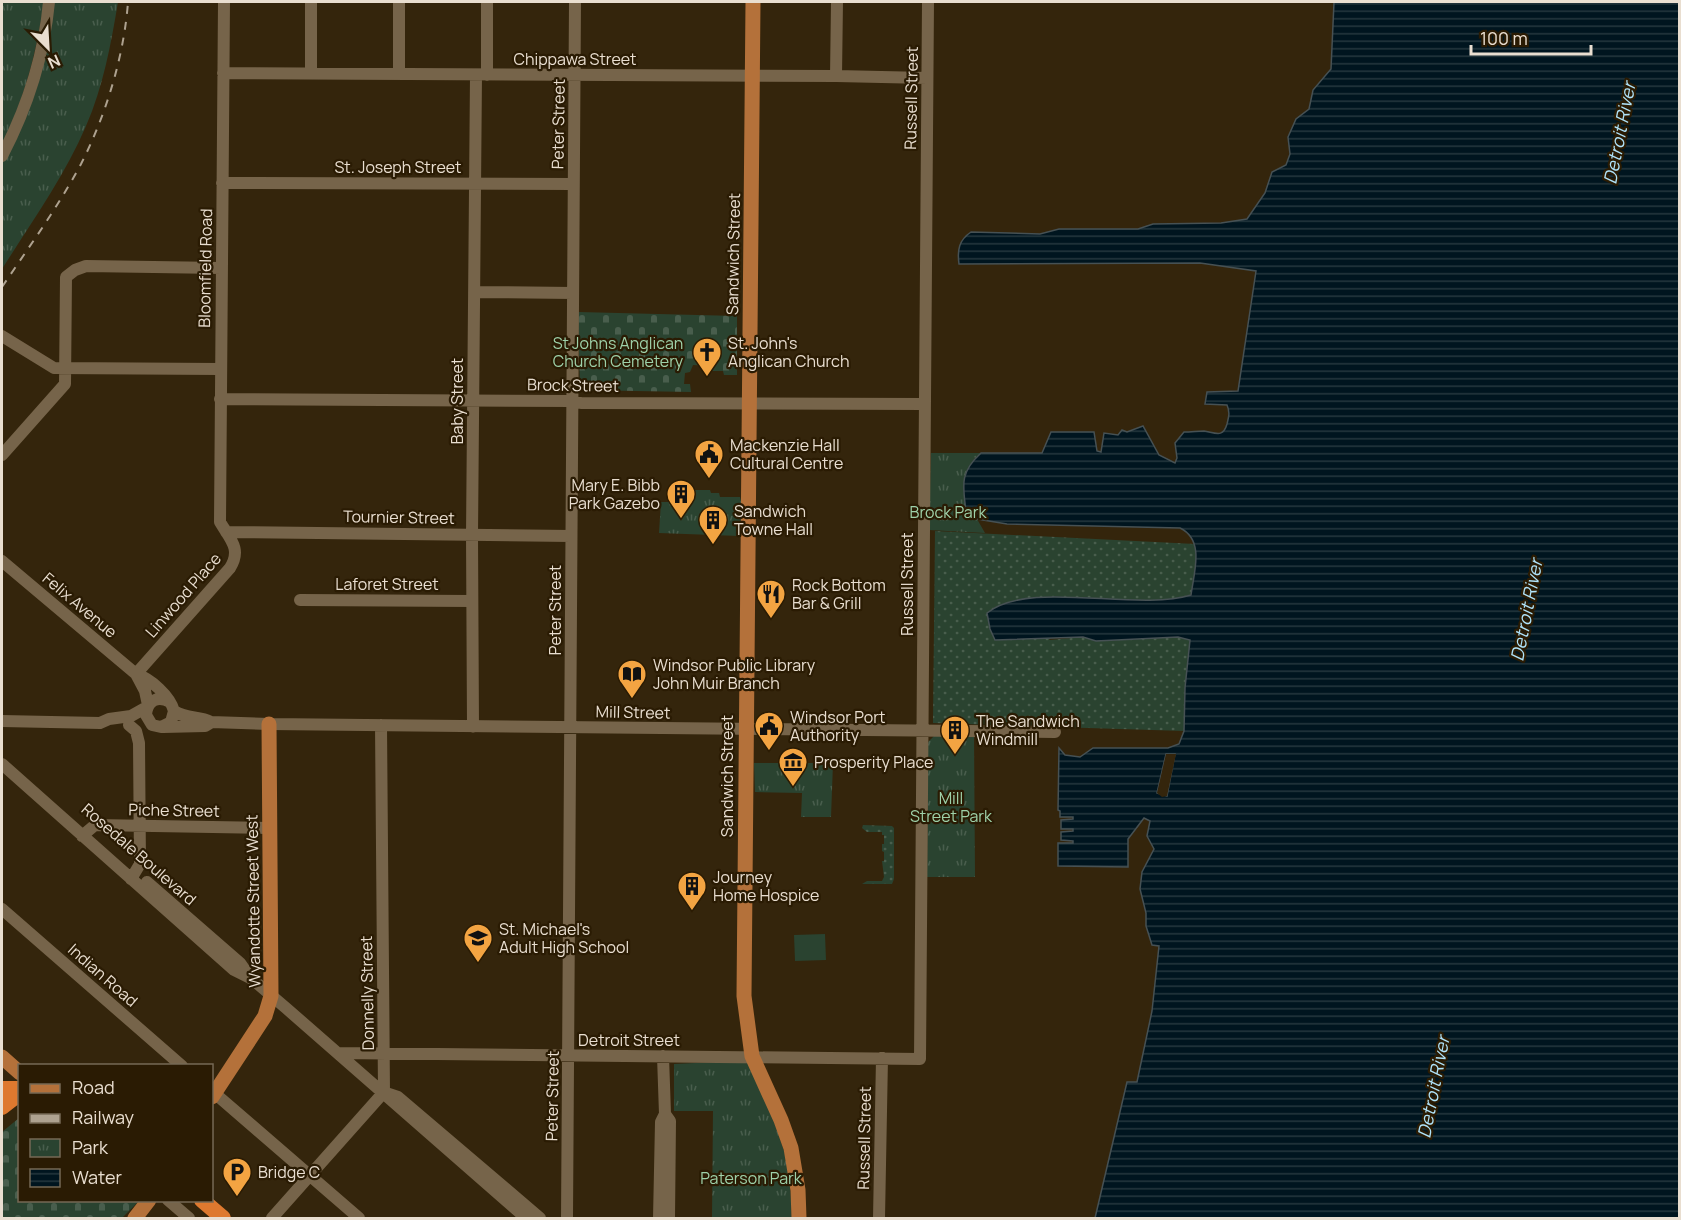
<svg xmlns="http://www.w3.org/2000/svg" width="1681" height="1220" viewBox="0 0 1681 1220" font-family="Manrope,sans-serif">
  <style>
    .grass { fill: url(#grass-dots) }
    .cemetery { fill: url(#cemetery-stones) }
    .park { fill: url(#park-tufts) }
    .garden { fill: #2a4330 }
    .water { fill: url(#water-rules); stroke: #465154; stroke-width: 1.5; fill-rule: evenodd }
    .pier { fill: #34250c }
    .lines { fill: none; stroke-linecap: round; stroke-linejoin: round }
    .minor { stroke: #76644a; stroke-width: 12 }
    .major { stroke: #b4713a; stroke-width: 15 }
    .highway { stroke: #de792f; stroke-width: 16 }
    .rail { stroke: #aea290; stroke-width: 2; stroke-dasharray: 8 8; stroke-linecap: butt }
    .labels { text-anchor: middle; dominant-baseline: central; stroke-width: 4.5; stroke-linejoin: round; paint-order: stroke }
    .street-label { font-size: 16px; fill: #e9ded0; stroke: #2a1b03 }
    .park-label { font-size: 16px; fill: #9ed1a9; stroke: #2a1b03 }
    .poi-label { font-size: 16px; fill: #e9ded0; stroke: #2a1b03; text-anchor: start }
    .water-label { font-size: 18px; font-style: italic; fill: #afe3fa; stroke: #2a1b03 }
  </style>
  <defs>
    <pattern id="grass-dots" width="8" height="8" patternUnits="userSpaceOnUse" patternTransform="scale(1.5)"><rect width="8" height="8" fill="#2a4330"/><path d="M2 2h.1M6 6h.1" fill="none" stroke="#495e4d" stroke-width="1.8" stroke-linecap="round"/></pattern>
    <pattern id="cemetery-stones" width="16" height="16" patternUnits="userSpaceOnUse" patternTransform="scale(1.5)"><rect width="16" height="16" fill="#2a4330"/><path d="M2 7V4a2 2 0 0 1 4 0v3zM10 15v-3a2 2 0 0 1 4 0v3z" fill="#495e4d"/></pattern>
    <pattern id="park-tufts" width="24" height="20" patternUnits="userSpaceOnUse" patternTransform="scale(1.5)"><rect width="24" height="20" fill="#2a4330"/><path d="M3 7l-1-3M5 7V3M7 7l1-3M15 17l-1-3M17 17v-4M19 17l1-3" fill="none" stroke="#495e4d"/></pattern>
    <pattern id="water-rules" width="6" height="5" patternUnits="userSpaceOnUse" patternTransform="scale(1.5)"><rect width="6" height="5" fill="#00151f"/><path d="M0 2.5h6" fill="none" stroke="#25373e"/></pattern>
  </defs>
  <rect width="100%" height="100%" fill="#34250c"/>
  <path class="grass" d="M935 531 1195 544 1197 554 1192 594C1156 606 1118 600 1081 598L1049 640 1083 637 1096 641 1178 637 1190 640 1185 688 1184 731 933 723Z
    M863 825 892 826 894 828V879L892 884H862L867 881H882L884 877 882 861H884V852L882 851V844H884V835H882V832H867L862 828Z"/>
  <path class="cemetery" d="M578 312 737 316V375H724L723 371H712V366L693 365 690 372 685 373 684 384H690L691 392 580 390Z
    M19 1118 20 1200 139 1201 122 1218H2V1132Z"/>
  <path class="park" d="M2 2H44C36 54 25 97 2 145Z
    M53 2H118C111 44 103 87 86 126 64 177 31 223 2 269V162L23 124Z
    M931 453H981L974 459 966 511 977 519 985 533 929 530Z
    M681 490H710L711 493H719L720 497H740C744 510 742 522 740 536L659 533 661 502H680Z
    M935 735H974L975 877H927L928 742Z
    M754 763H833L831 817H801L802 793 755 792Z
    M738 1061 746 1062 750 1066 771 1112 789 1166 792 1218H712L713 1111H674V1064Z"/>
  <path class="garden" d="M825 934 826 960 795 961 794 935Z"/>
  <path class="water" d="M1334 2H1679V1218H1095L1127 1082H1137L1152 1011 1159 946 1152 945 1146 926V913L1140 889 1142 872 1154 849 1147 836 1150 821 1144 818 1128 839V867L1058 866V843H1073V841L1061 840V832L1073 831V829H1061V820L1073 819V817H1060V811L1058 810 1059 748 1065 755 1080 757 1093 748H1168L1179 744 1184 731 1185 688 1190 640 1178 637 1096 641 1083 637 995 640 990 629 987 613C1029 579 1136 612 1191 595 1194 572 1205 540 1180 528L1007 524 977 519 966 511C963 486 959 473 981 453H1042L1051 432H1094L1097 451 1101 452 1104 433 1118 435 1122 430 1127 432 1143 426 1159 455 1175 463 1177 458 1175 443 1184 432C1191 432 1198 431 1204 431 1216 433 1223 438 1227 424 1229 416 1230 412 1227 405L1205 404 1207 392 1238 391 1256 271 1200 263 959 264C957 250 959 240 971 232L1040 234 1059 229H1138L1153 224 1221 223 1247 219 1265 193 1272 172 1286 165 1290 154 1288 137 1296 119 1309 109 1313 90 1331 69ZM1166 754H1175L1167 796 1157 793Z"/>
  <path class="pier" d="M1166 754H1176L1167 796 1162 797 1157 793Z"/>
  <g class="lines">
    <path class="minor" d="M223 73 836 76 927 78
      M311 74V2
      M399 74V2
      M487 75V2
      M836 76 837 2
      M2 156C27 108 44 55 49 2
      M222 183 573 184
      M474 292 573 293
      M2 336 54 368 220 369
      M220 399 572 401 581 403 925 404
      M2 455 65 384 66 277 75 270 86 266 221 268
      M226 532 571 536
      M2 561 136 674C151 679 170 696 174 711L171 722 161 727 152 725 146 715C147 701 157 695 170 702
      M300 600 472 601
      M136 674 230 568C242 549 230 539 220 522L224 2
      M136 674 145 691 148 705
      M174 711C189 720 198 715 211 722L269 724 1055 732
      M2 721 100 723 109 719 131 716 147 707
      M129 725 136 731 139 743 140 864 131 879
      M163 727 205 726 210 723
      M473 727 472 535 476 75
      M2 764 234 970 252 979 286 1008 526 1218
      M82 836 95 825 270 828
      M147 882 240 963 249 976
      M2 909 182 1066
      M338 1053 920 1059 928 2
      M212 1091 359 1218
      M386 1093 398 1097 540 1218
      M665 1114 670 1121 669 1218
      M168 1200 189 1218
      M272 1218 384 1092 381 725
      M567 1218 575 2
      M659 1218 661 1122 665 1114 663 1056
      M879 1218 882 1058"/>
    <path class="major" d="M753 2 744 996 752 1056 781 1120 791 1148 798 1190 799 1218
      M2 1057 20 1073
      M212 1097 265 1016 271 996 269 724
      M135 1218 149 1200"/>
    <path class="highway" d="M2 1089H20
      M2 1107 20 1093
      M202 1200 223 1218"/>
    <path class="rail" d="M2 287C29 247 58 207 81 164 106 115 124 56 128 2"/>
  </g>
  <defs>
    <g id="church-pin" transform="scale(1.5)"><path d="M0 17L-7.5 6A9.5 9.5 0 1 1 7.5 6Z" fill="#f3a442" stroke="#2a1b03"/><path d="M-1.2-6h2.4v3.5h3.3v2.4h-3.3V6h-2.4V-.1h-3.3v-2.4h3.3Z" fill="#111"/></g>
    <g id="civic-pin" transform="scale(1.5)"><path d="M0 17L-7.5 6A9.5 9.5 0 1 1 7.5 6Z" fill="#f3a442" stroke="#2a1b03"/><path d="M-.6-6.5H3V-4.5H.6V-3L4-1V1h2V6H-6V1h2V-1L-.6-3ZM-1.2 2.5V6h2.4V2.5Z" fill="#111"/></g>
    <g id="building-pin" transform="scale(1.5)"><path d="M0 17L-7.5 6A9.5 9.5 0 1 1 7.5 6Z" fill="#f3a442" stroke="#2a1b03"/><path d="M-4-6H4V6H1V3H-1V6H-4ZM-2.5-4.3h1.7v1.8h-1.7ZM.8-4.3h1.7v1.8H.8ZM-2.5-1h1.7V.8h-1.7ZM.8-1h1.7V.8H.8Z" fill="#111"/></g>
    <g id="restaurant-pin" transform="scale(1.5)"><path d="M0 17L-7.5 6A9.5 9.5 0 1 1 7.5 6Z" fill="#f3a442" stroke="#2a1b03"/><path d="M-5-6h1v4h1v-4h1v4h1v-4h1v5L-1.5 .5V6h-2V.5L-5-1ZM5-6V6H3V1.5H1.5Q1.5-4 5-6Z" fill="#111"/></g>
    <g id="library-pin" transform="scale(1.5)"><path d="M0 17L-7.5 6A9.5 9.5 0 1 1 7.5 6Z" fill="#f3a442" stroke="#2a1b03"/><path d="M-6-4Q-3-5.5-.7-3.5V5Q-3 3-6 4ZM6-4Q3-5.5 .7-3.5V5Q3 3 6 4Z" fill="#111"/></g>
    <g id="museum-pin" transform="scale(1.5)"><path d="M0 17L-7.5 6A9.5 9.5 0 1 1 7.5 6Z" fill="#f3a442" stroke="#2a1b03"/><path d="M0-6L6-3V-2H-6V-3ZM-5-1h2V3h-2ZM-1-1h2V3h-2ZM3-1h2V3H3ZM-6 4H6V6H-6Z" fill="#111"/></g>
    <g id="school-pin" transform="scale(1.5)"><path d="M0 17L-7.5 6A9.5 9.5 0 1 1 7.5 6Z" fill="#f3a442" stroke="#2a1b03"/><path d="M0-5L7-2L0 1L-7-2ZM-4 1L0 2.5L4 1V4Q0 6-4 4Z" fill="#111"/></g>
    <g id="parking-pin" transform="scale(1.5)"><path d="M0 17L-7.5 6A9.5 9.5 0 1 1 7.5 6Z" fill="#f3a442" stroke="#2a1b03"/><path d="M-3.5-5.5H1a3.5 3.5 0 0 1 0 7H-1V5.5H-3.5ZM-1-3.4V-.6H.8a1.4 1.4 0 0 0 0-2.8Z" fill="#111"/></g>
  </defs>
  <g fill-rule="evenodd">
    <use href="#church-pin" x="707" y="352"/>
    <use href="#civic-pin" x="709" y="454"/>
    <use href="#building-pin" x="681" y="494"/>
    <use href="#building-pin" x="713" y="520"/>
    <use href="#restaurant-pin" x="771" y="594"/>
    <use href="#library-pin" x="632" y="674"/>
    <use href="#civic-pin" x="769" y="726"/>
    <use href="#building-pin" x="955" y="730"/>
    <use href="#museum-pin" x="793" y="762"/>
    <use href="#building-pin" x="692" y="886"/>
    <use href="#school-pin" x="478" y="938"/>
    <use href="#parking-pin" x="237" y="1172"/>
  </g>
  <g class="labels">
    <g class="street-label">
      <text x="575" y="59">Chippawa Street</text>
      <text transform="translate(911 98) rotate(-89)">Russell Street</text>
      <text transform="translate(558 124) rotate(-89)">Peter Street</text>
      <text x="398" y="167">St. Joseph Street</text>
      <text transform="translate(733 254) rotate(-89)">Sandwich Street</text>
      <text transform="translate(205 268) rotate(-89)">Bloomfield Road</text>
      <text transform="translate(573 385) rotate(1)">Brock Street</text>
      <text transform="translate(457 401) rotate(-90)">Baby Street</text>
      <text transform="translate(399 517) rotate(1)">Tournier Street</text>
      <text x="387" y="584">Laforet Street</text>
      <text transform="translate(907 584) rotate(-90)">Russell Street</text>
      <text transform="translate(183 595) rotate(-49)">Linwood Place</text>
      <text transform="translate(80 605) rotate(40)">Felix Avenue</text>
      <text transform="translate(555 610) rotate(-90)">Peter Street</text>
      <text transform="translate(633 712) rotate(1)">Mill Street</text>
      <text transform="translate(727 776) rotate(-90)">Sandwich Street</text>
      <text transform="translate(174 810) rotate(1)">Piche Street</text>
      <text transform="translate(139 854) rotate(41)">Rosedale Boulevard</text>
      <text transform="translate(253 901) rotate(-91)">Wyandotte Street West</text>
      <text transform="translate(103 975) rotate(41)">Indian Road</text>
      <text transform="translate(367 993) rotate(-91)">Donnelly Street</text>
      <text x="629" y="1040">Detroit Street</text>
      <text transform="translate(552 1096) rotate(-89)">Peter Street</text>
      <text transform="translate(864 1138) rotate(-89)">Russell Street</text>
    </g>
    <g class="park-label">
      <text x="618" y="343">St Johns Anglican<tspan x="618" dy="18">Church Cemetery</tspan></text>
      <text x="948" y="512">Brock Park</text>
      <text x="951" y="798">Mill<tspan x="951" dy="18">Street Park</tspan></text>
      <text x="751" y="1178">Paterson Park</text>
    </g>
    <g class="poi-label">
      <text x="728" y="343">St. John's<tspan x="728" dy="18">Anglican Church</tspan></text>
      <text x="730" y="445">Mackenzie Hall<tspan x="730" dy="18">Cultural Centre</tspan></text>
      <text x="660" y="485" text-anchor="end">Mary E. Bibb<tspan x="660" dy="18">Park Gazebo</tspan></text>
      <text x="734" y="511">Sandwich<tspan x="734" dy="18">Towne Hall</tspan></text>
      <text x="792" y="585">Rock Bottom<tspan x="792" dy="18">Bar &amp; Grill</tspan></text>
      <text x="653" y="665">Windsor Public Library<tspan x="653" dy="18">John Muir Branch</tspan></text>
      <text x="790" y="717">Windsor Port<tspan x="790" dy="18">Authority</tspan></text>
      <text x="976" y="721">The Sandwich<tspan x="976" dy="18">Windmill</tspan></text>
      <text x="814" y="762">Prosperity Place</text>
      <text x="713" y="877">Journey<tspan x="713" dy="18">Home Hospice</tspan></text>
      <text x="499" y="929">St. Michael's<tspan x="499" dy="18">Adult High School</tspan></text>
      <text x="258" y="1172">Bridge C</text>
    </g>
    <g class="water-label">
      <text transform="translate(1619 133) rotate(-79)">Detroit River</text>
      <text transform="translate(1526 610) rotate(-79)">Detroit River</text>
      <text transform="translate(1433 1087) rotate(-79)">Detroit River</text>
    </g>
  </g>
  <rect width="1681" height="1220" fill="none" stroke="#e9ded0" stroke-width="6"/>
  <rect x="18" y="1064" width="195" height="138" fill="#2a1b03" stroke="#766955" stroke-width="1.5"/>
  <rect x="30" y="1084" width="30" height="9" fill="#b4713a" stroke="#766955" stroke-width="1.5"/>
  <text x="72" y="1094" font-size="18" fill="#e9ded0">Road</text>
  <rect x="30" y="1114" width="30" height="9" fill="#aea290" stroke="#766955" stroke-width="1.5"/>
  <text x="72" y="1124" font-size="18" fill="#e9ded0">Railway</text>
  <rect x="30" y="1139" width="30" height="18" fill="url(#park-tufts)" stroke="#766955" stroke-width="1.5"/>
  <text x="72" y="1154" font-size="18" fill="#e9ded0">Park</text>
  <rect x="30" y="1169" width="30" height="18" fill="url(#water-rules)" stroke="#766955" stroke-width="1.5"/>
  <text x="72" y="1184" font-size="18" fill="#e9ded0">Water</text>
  <g transform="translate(48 48) rotate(156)" stroke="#2a1b03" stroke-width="4.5" paint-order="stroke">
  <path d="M0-4.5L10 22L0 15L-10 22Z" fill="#e9ded0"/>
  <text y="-9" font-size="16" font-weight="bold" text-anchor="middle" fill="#e9ded0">N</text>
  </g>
  <path d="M1471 45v9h120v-9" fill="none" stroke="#e9ded0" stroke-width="3"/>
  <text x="1480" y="45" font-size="18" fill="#e9ded0" stroke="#2a1b03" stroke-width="4.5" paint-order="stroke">100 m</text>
</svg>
